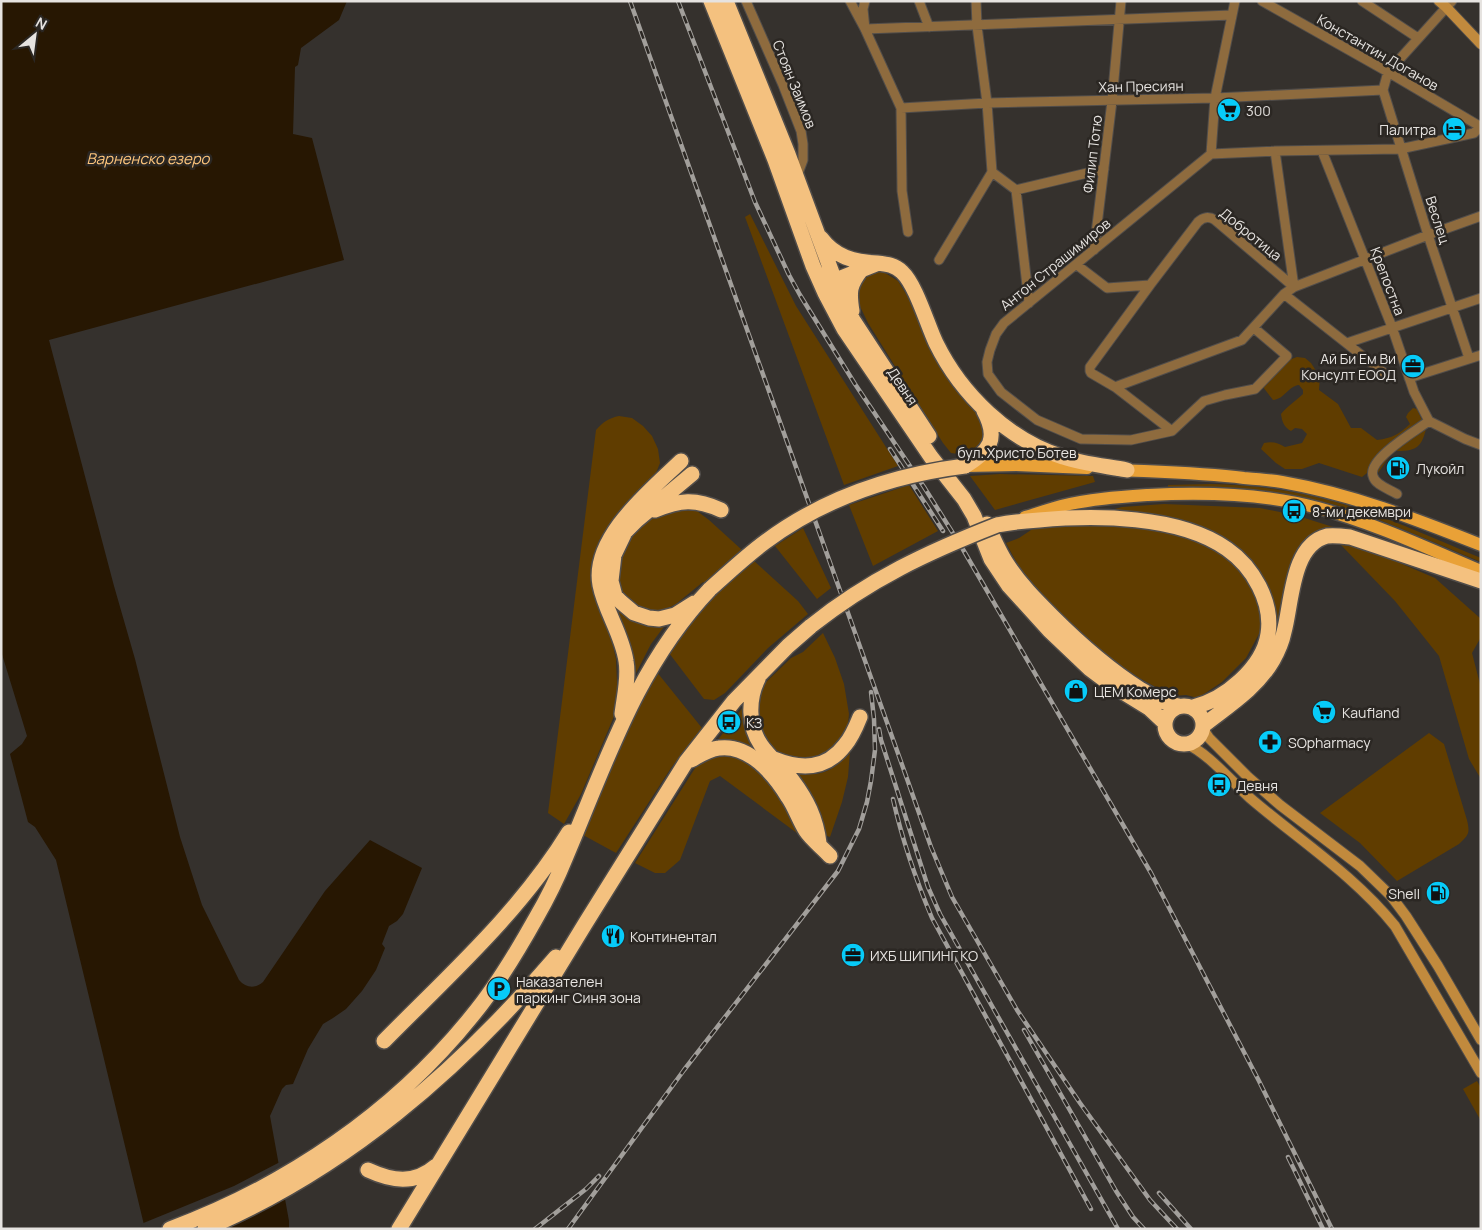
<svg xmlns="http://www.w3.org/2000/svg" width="1482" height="1230" viewBox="0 0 1482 1230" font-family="Manrope,sans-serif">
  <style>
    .green { fill: #603d00 }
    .water { fill: #271702 }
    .pier { fill: #35312d }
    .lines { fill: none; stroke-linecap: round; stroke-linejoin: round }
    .street-casing { stroke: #514d4a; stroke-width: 11 }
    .secondary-casing { stroke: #514d4a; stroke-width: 12 }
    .primary-casing { stroke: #514d4a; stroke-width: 15 }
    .highway-casing { stroke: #514d4a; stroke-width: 18 }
    .street { stroke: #8e6b3e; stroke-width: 9 }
    .secondary { stroke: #c18a3d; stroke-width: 10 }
    .primary { stroke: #e9a137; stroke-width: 12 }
    .highway { stroke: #f4c17f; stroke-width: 15 }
    .rail-casing { stroke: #a29f9b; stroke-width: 4.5 }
    .rail { stroke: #2b2723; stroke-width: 2.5; stroke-dasharray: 8; stroke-linecap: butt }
    .highway-bridge-casing { stroke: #514d4a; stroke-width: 18; stroke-linecap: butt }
    .highway-bridge { stroke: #f4c17f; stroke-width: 15 }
    .labels { text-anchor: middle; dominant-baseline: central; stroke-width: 5; stroke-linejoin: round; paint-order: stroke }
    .street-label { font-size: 14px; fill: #e6e3e0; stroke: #2b2723 }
    .poi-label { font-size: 14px; fill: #e6e3e0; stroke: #2b2723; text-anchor: start }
    .water-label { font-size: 15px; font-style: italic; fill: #fdc57c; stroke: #2b2723 }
  </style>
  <rect width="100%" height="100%" fill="#35312d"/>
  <path class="green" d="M750 214 796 306 898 466 844 485 745 217Z
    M882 271 898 281 908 297 934 353 959 392 975 408 986 425C983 442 980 445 966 455L951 453 943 443 868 323 856 298 859 284 869 274Z
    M1297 357 1305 358 1311 363 1320 377 1319 390 1338 404 1351 428H1361L1377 440C1393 438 1399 434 1410 424L1406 417 1408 413 1413 408 1417 409 1426 429C1421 449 1415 451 1395 451L1389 457 1378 473H1367L1362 477 1319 463 1302 469H1285L1276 463 1261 449 1264 443C1273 441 1278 443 1285 447L1302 443 1307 434 1302 429 1295 428 1291 431C1284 427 1282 422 1281 414 1286 407 1296 401 1303 394V390L1299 385C1288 386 1285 399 1273 400L1263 387 1289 360Z
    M619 416 632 418 643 426 652 436 658 449 660 463 654 478 618 515 600 539 595 558 592 584 610 632 616 659 618 707 581 794 564 824 548 813 596 430C603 422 609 418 619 416Z
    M1000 474 1093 476 1095 482 995 510 970 476Z
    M1211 484C1256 485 1300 491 1343 504 1390 518 1435 539 1481 558V562C1435 543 1389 522 1342 507 1285 490 1227 487 1168 489V485Z
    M909 485 938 531 873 566 849 505Z
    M1164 504 1260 508 1295 515 1333 527 1330 532 1318 535 1272 651 1273 631 1233 547 1113 514 1111 510 1122 507Z
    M681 510 697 511 709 520 798 601 808 614 768 648 725 693 714 700 704 699 669 653 694 619 716 594 703 582 676 604 664 610 647 612 622 597C611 564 623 533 654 517 658 515 661 513 665 512 670 510 676 510 681 510Z
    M1051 522 1149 528 1184 537 1211 546 1233 562 1251 585 1261 612 1260 632 1246 658 1222 682 1198 698 1186 695 1172 696 1141 679 1098 651 1059 614 1023 574 1006 543 1019 538 1040 524Z
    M803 528 831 588 817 599 775 546Z
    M1341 545 1362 547 1435 578 1481 619V637L1472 653 1481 688V779L1469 759 1439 656 1395 601Z
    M615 609 630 619 647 626 666 624 651 644 634 677Z
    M823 633 835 658 844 684 849 714 847 733 830 754 806 763 775 752 761 734 756 713 757 697 764 684 791 658 803 652Z
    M656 671 702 728 671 768 616 853 583 835 636 710Z
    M744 706V727L751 746 734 740 717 741Z
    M1429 733 1444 744 1467 820C1470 833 1469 835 1459 844L1397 881 1360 843 1320 813Z
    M850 751 848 777 842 802 830 837 824 835C819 804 813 794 791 772 820 777 831 774 850 751Z
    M720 754C728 754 738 755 746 759 774 776 789 812 805 839L720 776 710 781 680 860 665 873H655L635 863 697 765 707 757Z
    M1477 1081 1481 1088V1121L1463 1089Z"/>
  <path class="water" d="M1 1H347L339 20 301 48 298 65 295 67 293 134 312 138 344 260 49 340 114 586 135 659 180 837 202 905 239 980C246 988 255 989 263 982L325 891 370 840 422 868 403 914 397 921 389 926 382 944 385 948 376 970 362 991 346 1009 333 1018 323 1024 308 1049 293 1084 286 1085 282 1089 270 1116 289 1221V1229H145L56 860 35 827 28 822 10 754 22 744 27 736 1 651Z"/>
  <path class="pier" d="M280 1162 286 1196 246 1220 225 1229H142L141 1224 234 1186Z"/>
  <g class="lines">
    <g class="street-casing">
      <path id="street" d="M746 1 783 85 801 131 803 144V160L797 176
        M850 1 865 29 901 108 902 191 908 232
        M865 1 863 9 865 29 1232 15
        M919 1 929 27
        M976 1 977 26 987 103 992 172 1016 190 1029 303
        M1262 1 1388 72 1481 127
        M1362 1 1418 38
        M1383 90 1428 235 1469 358
        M1383 90 1388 72 1452 1
        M901 108 987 103 1215 98 1383 90
        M1275 151 1294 287
        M1322 151 1392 327 1414 392 1429 421
        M1211 154 1215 98 1235 1
        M1016 190 1104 169
        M1094 250 1112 101 1121 1
        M939 260 992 172
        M1077 265 1107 288 1150 285 1198 222C1203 217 1209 216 1215 220L1294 287
        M1150 285 1090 367V371L1091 373 1115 387 1172 431
        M1284 294 1388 376
        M1254 328 1287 356 1255 389 1225 395 1204 401 1172 431 1131 440 1081 439 1037 420 1001 392 988 374 987 362 990 350 996 334 1004 323 1211 154 1275 151 1400 149 1474 133 1480 127
        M1347 343 1481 298
        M1409 378 1481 355
        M1115 387 1242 340 1284 294 1294 287 1428 235 1481 216
        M1429 421 1465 439 1481 445
        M1397 494C1389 489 1375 485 1373 476 1367 459 1417 430 1429 421"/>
    </g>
    <g class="secondary-casing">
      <path id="secondary" d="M1439 1 1446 7 1481 44
        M1203 729 1209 738 1248 777 1280 805 1360 866 1391 896 1406 916 1438 966 1481 1040
        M1186 744C1206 751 1233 783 1250 798 1299 840 1354 875 1395 926L1481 1073"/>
    </g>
    <g class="primary-casing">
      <path id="primary" d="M965 466 1016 465 1087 468
        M1119 470C1161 472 1203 473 1244 478 1257 479 1270 480 1282 482 1351 494 1416 519 1481 545
        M1025 517C1037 514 1049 509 1061 506 1089 499 1119 497 1148 495 1204 492 1263 493 1318 508 1374 523 1427 548 1481 571"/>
    </g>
    <g class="highway-casing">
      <path id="highway" d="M711 1 775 160 813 266 825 293 844 329 931 457 964 499 974 516 991 559 1009 586 1049 630 1090 669 1110 684 1149 708 1165 723
        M726 1 788 154 841 297 853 320 929 436
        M821 238C835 257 854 262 877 263 887 264 895 265 902 272 916 285 927 324 936 343 961 394 1008 440 1063 457 1083 464 1106 466 1127 470
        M825 274 833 278H841L876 264
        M852 311C849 292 849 285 862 269
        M965 466C990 451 999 439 984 411
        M692 474 637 520 625 532 614 555 611 581 615 596 621 602 634 613 649 618 659 619 675 615 694 603
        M655 510C680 500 695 498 721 510
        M987 524C993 538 999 552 1007 564 1020 584 1036 600 1052 616 1080 644 1107 668 1140 689 1153 696 1164 704 1178 706
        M997 525C1011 522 1025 521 1039 520 1095 515 1179 515 1227 549 1253 567 1273 602 1268 634 1263 668 1224 700 1193 707
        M758 679C748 699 748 726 761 745 770 758 783 768 792 780 807 800 816 818 819 843
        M1165 725a19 19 0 1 1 38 0a19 19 0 1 1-38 0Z
        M622 714C624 697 629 678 626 661 622 634 605 611 600 585 591 538 651 490 681 461
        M1204 725C1228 706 1257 688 1273 660 1278 651 1282 642 1284 632 1292 604 1291 545 1327 536 1334 535 1342 536 1350 537L1481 581
        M774 759C801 770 826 770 845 745 852 737 856 727 860 717
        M691 760C700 755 709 749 719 748 749 744 774 774 788 797 795 807 799 820 806 831 812 840 823 848 830 856
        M384 1041C449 975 520 912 569 832
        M368 1170C392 1181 414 1185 436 1166
        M170 1229C286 1186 394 1113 472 1016 497 986 517 952 536 918 547 899 557 879 565 859 606 763 636 667 710 589
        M205 1229C346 1169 457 1072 556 957
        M399 1229 585 924 686 762 734 701 788 646 811 626"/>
    </g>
    <use href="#street" class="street"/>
    <use href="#secondary" class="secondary"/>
    <use href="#primary" class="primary"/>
    <use href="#highway" class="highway"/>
    <g class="rail-casing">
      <path id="rail" d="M630 1 900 759 931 847 952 897 1017 1010 1080 1103 1150 1200 1177 1229
        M678 1 755 202 789 275 800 295 855 384 924 487 961 546 1151 873 1259 1081 1332 1229
        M890 449 943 531
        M879 729 881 740 928 887 940 914 1118 1229
        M893 799C902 839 916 880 932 918L1091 1209
        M1024 1030 1116 1191 1133 1217 1144 1229
        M1288 1157 1323 1229
        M1159 1193 1191 1229
        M535 1229 586 1189 599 1176
        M568 1229 684 1070 838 871 859 829 867 802 871 781 875 750 874 719 871 692"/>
    </g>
    <use href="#rail" class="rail"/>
    <g class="highway-bridge-casing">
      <path id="highway-bridge" d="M710 589C728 573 746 556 765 542 824 498 893 475 965 466
        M811 626C870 579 928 552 997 525"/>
    </g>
    <use href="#highway-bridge" class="highway-bridge"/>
  </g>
  <defs>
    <g id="supermarket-disc" transform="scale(1.25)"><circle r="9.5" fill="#07cbf9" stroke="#2b2723"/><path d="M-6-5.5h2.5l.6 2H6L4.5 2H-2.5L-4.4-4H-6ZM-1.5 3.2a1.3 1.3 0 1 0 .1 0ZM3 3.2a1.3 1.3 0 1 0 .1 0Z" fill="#111"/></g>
    <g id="hotel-disc" transform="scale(1.25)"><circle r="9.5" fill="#07cbf9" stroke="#2b2723"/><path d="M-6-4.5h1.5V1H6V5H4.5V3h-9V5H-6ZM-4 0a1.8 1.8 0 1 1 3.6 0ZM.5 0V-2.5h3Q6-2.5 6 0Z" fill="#111"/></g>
    <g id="office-disc" transform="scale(1.25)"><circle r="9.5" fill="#07cbf9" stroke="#2b2723"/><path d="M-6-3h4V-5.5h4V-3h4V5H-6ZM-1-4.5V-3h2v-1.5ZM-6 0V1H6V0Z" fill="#111"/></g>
    <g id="fuel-disc" transform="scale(1.25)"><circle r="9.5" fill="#07cbf9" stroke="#2b2723"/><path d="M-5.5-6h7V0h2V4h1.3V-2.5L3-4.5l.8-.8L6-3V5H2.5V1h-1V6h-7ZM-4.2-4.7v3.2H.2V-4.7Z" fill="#111"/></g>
    <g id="bus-disc" transform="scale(1.25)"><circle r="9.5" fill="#07cbf9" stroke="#2b2723"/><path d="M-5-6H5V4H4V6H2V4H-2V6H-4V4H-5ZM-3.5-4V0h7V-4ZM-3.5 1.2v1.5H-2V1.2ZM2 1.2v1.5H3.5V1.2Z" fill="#111"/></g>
    <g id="shop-disc" transform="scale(1.25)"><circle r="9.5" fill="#07cbf9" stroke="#2b2723"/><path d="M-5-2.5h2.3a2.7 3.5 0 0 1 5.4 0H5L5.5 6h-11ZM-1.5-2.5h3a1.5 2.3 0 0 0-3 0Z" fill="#111"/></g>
    <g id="pharmacy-disc" transform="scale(1.25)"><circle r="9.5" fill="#07cbf9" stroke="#2b2723"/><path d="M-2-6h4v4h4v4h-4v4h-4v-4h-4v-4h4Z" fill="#111"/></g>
    <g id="restaurant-disc" transform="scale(1.25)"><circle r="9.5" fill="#07cbf9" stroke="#2b2723"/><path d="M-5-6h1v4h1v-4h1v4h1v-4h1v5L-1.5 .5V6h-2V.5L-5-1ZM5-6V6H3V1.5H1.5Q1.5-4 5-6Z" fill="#111"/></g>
    <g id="parking-disc" transform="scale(1.25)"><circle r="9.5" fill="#07cbf9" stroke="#2b2723"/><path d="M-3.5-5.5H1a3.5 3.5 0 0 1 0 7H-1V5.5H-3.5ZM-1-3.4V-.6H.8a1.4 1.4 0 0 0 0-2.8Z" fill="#111"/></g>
  </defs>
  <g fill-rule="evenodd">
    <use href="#supermarket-disc" x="1229" y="110"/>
    <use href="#hotel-disc" x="1454" y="129"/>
    <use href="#office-disc" x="1413" y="366"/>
    <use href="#fuel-disc" x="1398" y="468"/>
    <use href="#bus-disc" x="1294" y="511"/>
    <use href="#shop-disc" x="1076" y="691"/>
    <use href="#supermarket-disc" x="1324" y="712"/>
    <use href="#bus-disc" x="729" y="722"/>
    <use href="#pharmacy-disc" x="1270" y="742"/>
    <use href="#bus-disc" x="1219" y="785"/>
    <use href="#fuel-disc" x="1438" y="893"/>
    <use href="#restaurant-disc" x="613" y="936"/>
    <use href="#office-disc" x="853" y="955"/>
    <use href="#parking-disc" x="499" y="989"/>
  </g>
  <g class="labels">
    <g class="street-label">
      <text transform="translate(1378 52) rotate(30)">Константин Доганов</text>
      <text transform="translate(795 84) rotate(68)">Стоян Заимов</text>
      <text transform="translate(1141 86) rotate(-1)">Хан Пресиян</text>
      <text transform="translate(1092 154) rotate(-83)">Филип Тотю</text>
      <text transform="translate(1438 220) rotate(72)">Веслец</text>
      <text transform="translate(1251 234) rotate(39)">Добротица</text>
      <text transform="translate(1055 264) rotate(-39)">Антон Страшимиров</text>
      <text transform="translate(1388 281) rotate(69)">Крепостна</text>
      <text transform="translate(903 386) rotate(56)">Девня</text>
      <text x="1017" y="452">бул. Христо Ботев</text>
    </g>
    <g class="poi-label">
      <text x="1246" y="110">300</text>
      <text x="1436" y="129" text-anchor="end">Палитра</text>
      <text x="1396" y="358" text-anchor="end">Ай Би Ем Ви<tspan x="1396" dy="16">Консулт ЕООД</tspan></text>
      <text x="1416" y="468">Лукойл</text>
      <text x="1312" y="511">8-ми декември</text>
      <text x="1094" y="691">ЦЕМ Комерс</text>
      <text x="1342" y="712">Kaufland</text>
      <text x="746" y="722">КЗ</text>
      <text x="1288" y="742">SOpharmacy</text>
      <text x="1236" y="785">Девня</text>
      <text x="1420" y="893" text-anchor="end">Shell</text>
      <text x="630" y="936">Континентал</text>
      <text x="870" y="955">ИХБ ШИПИНГ КО</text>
      <text x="516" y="981">Наказателен<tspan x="516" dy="16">паркинг Синя зона</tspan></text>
    </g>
    <g class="water-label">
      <text x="148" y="158">Варненско езеро</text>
    </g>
  </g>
  <rect width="1482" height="1230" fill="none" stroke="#e6e3e0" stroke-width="5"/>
  <g transform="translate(35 35) rotate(29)" stroke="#2b2723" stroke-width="4" paint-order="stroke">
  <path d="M0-4L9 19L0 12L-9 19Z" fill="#e6e3e0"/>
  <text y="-8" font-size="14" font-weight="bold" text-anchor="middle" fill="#e6e3e0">N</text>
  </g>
</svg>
